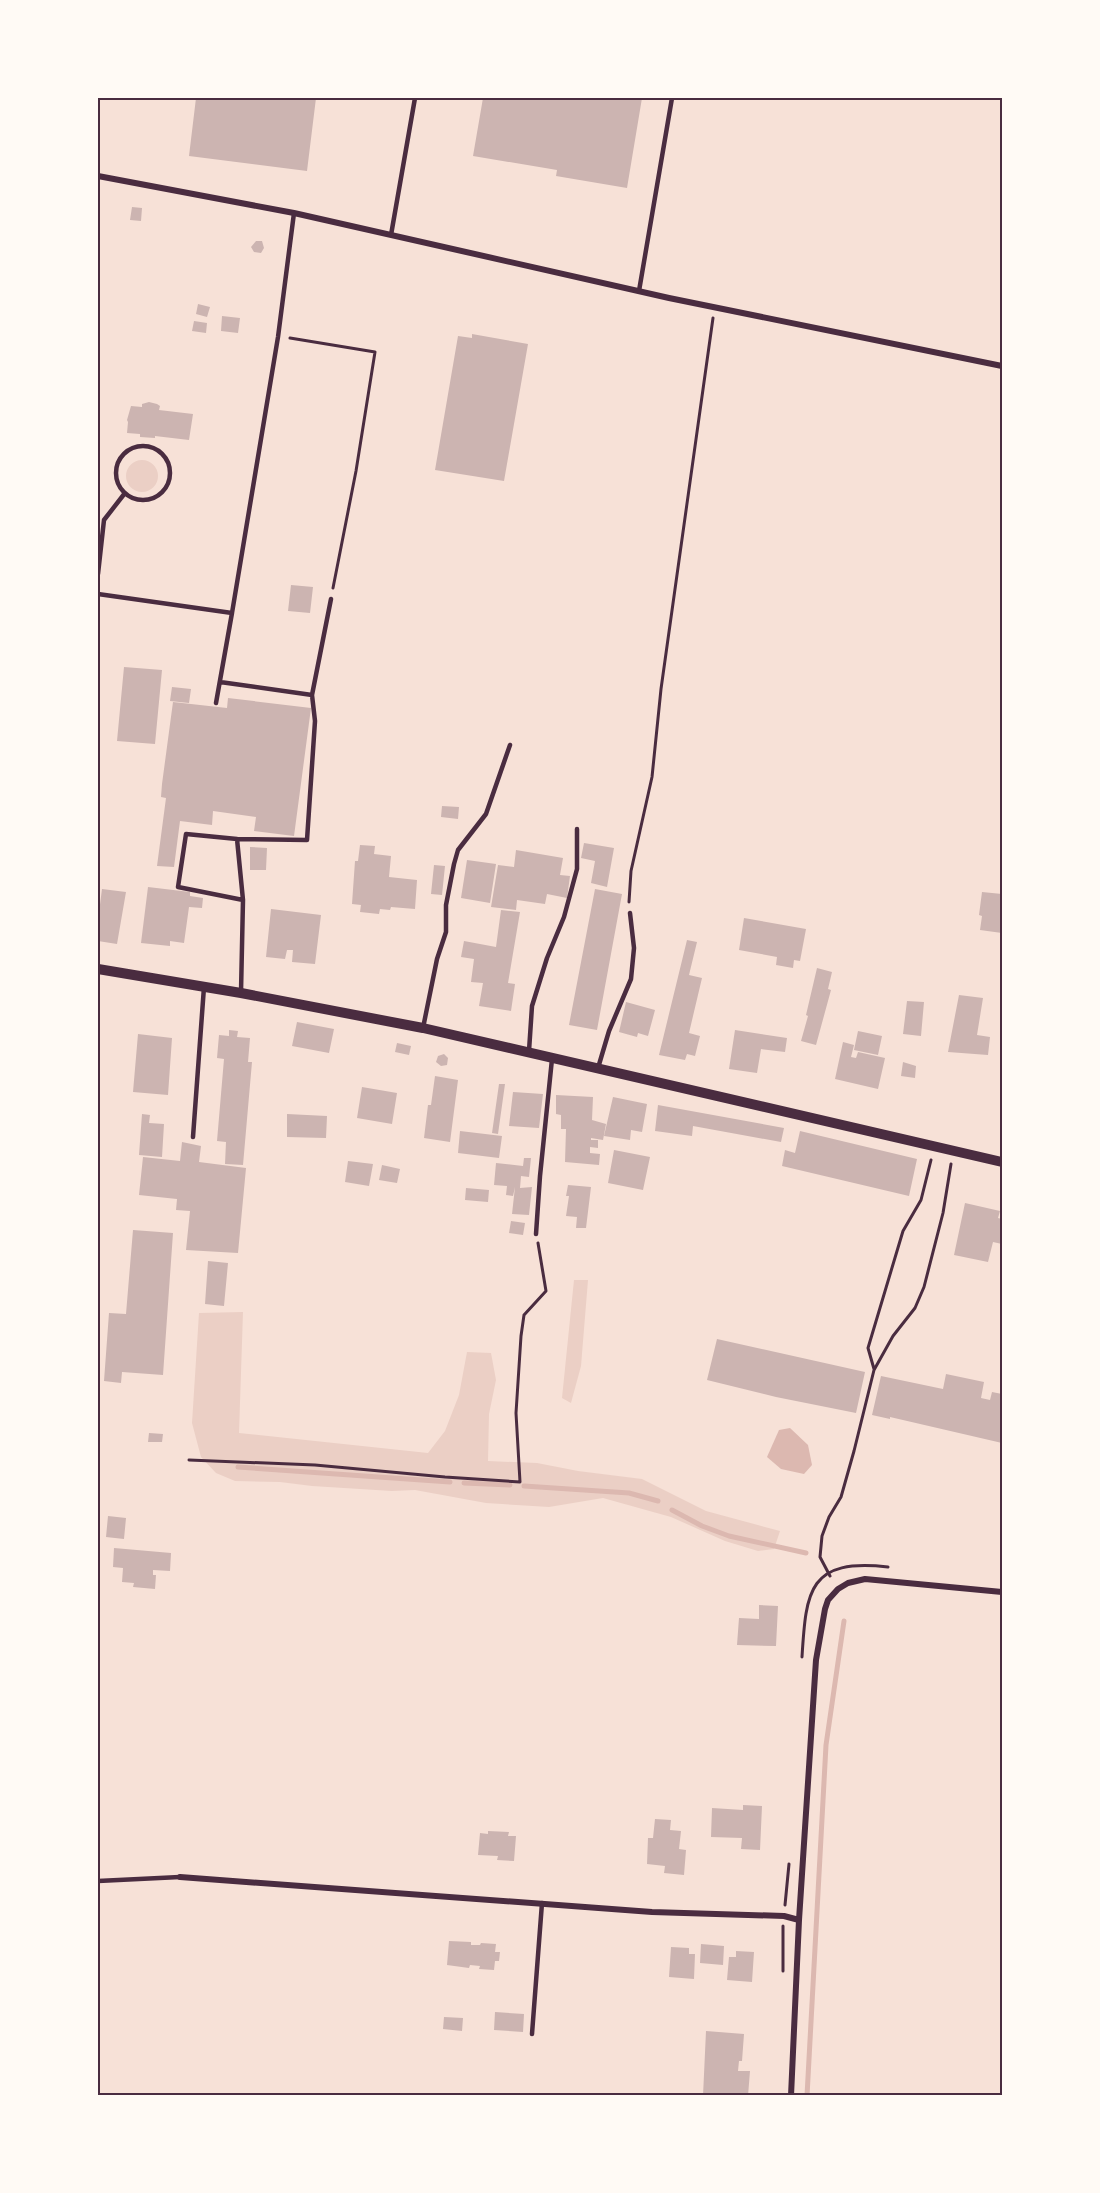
<svg xmlns="http://www.w3.org/2000/svg" width="1100" height="2193" viewBox="0 0 1100 2193" font-family="'IBM Plex Serif',serif">
  <style>
    .green { fill: #ebcfc5 }
    .water { fill: #dcb8b0 }
    .lines { fill: none; stroke-linecap: round; stroke-linejoin: round }
    .stream { stroke: #dcb8b0; stroke-width: 5 }
    .building { fill: #ccb4b1 }
    .path { stroke: #4a2c40; stroke-width: 3 }
    .service { stroke: #4a2c40; stroke-width: 4.5 }
    .minor { stroke: #4a2c40; stroke-width: 6 }
    .tertiary { stroke: #4a2c40; stroke-width: 10 }
    .neatline { fill: none; stroke: #4a2c40; stroke-width: 2 }
  </style>
  <rect width="100%" height="100%" fill="#f7e1d7"/>
  <path class="green" d="M126 476a16 16 0 1 1 32 0a16 16 0 1 1-32 0Z
    M574 1280H588L581 1366 571 1403 562 1398Z
    M243 1312 239 1433 428 1453 445 1431 459 1395 467 1352 491 1353 496 1380 489 1414 488 1461 537 1463 578 1471 642 1479 706 1511 780 1531 774 1549 758 1551 725 1541 671 1517 603 1498 549 1507 486 1503 415 1490 392 1491 312 1486 280 1482 235 1481 216 1473 201 1457 192 1423 199 1313Z"/>
  <path class="water" d="M790 1428 808 1445 812 1465 804 1474 781 1469 767 1457 779 1430Z"/>
  <g class="lines">
    <path class="stream" d="M238 1467 450 1482
      M464 1483 510 1485
      M524 1486 629 1493 658 1501
      M672 1510 702 1526 729 1536 806 1553
      M807 2096 826 1745 844 1621"/>
  </g>
  <path class="building" d="M196 98H316L307 171 189 156Z
    M483 98H642L627 188 556 176 557 170 473 156Z
    M132 207 142 208 141 221 130 220Z
    M256 241H262L264 248 261 253 254 252 251 247Z
    M198 304 210 307 207 317 196 314Z
    M222 316 240 318 238 333 221 331Z
    M194 321 207 323 206 333 192 331Z
    M472 334 528 344 504 481 435 470 458 336 472 338Z
    M149 402 157 404 160 406 159 410 193 414 189 440 155 436V438L140 437V434L127 433 128 422 127 420 131 406 142 407V404Z
    M291 585 313 587 310 613 288 611Z
    M124 667 162 670 155 744 117 741Z
    M172 687 191 689 189 703 170 701Z
    M228 698 311 708 294 836 254 831 256 817 213 811 212 825 180 821 174 867 157 866 166 798 161 797 162 784 173 702 227 708Z
    M442 806 459 807 458 819 441 817Z
    M584 843 614 848 607 887 591 883 595 861 581 858Z
    M360 845 375 846 374 854 391 856 389 877 417 880 415 909 391 907 390 910 380 909 379 914 360 912 361 905 352 904 355 861H358Z
    M250 847 267 848 266 870H250Z
    M516 850 563 858 560 875 570 876 567 898 547 894 545 904 517 900 516 910 491 907 498 865 514 867Z
    M467 860 496 864 490 903 461 898Z
    M434 865 445 866 442 895 431 894Z
    M148 887 190 892V896L203 898 202 908 189 907 184 943 170 941V946L141 943Z
    M102 889 126 892 117 944 98 941V920Z
    M595 889 622 894 597 1030 569 1025Z
    M982 892 1002 894V933L980 930 982 916 979 915Z
    M271 909 321 915 315 964 292 962 293 950H287L285 959 266 957Z
    M501 910 520 912 508 983 515 984 511 1011 479 1006 483 983 471 982 474 959 461 957 464 941 496 947Z
    M744 918 806 929 800 961 794 960 793 968 776 965 777 957 739 950Z
    M687 940 697 942 689 975 702 978 689 1033 700 1036 695 1056 687 1054 685 1060 659 1055Z
    M817 968 832 972 828 989 831 990 816 1045 801 1041 808 1016 806 1015Z
    M959 995 983 998 977 1035 990 1037 988 1055 948 1052Z
    M907 1001 924 1002 921 1036 903 1034Z
    M626 1002 655 1010 648 1036 638 1033 637 1037 619 1032Z
    M297 1022 334 1029 329 1053 292 1046Z
    M229 1030 238 1031 237 1037 250 1038 248 1062H252L243 1165 225 1164 226 1142 217 1141 224 1059 217 1058 219 1035 229 1036Z
    M735 1030 787 1038 785 1052 761 1049 757 1073 729 1069Z
    M858 1031 882 1036 878 1055 854 1050Z
    M138 1034 172 1038 168 1095 133 1092Z
    M843 1042 854 1045 851 1057 856 1058 858 1052 885 1058 878 1089 835 1079Z
    M397 1043 411 1046 409 1055 395 1052Z
    M444 1054 448 1058 447 1065 441 1066 436 1062 438 1056Z
    M903 1062 916 1066 915 1078 901 1076Z
    M435 1076 458 1080 450 1142 424 1138 428 1105H431Z
    M499 1084H505L498 1134 492 1133Z
    M362 1087 397 1093 392 1124 357 1118Z
    M513 1092 543 1094 539 1128 509 1126Z
    M556 1095 593 1097 592 1120 606 1124 603 1140 591 1138V1140H598V1148L590 1147V1153L600 1154 599 1165 565 1162 566 1129H561V1115L556 1114Z
    M613 1097 647 1104 642 1132 631 1130 630 1140 604 1136Z
    M658 1105 784 1128 781 1142 693 1126 692 1136 655 1131Z
    M142 1114 150 1115 149 1123 164 1124 162 1157 139 1155Z
    M287 1114 327 1116 326 1138 287 1137Z
    M460 1131 502 1136 499 1158 458 1153Z
    M800 1131 917 1159 909 1196 782 1166 785 1150 795 1153Z
    M182 1142 201 1146 199 1162 246 1168 238 1253 186 1250 190 1211 176 1210 177 1199 139 1195 143 1157 180 1161Z
    M614 1150 650 1157 643 1190 608 1183Z
    M524 1158H531L529 1177 521 1176 520 1188 532 1187 529 1215 512 1214 515 1187 513 1196 506 1195 507 1186 494 1185 496 1163 523 1166Z
    M348 1161 373 1164 369 1186 345 1182Z
    M382 1165 400 1169 397 1183 379 1180Z
    M568 1185 591 1187 586 1228H576L577 1217 566 1216 569 1196H566Z
    M466 1188 489 1190 488 1202 465 1200Z
    M965 1203 1000 1211 998 1218 1002 1219V1244L993 1242 988 1262 954 1255Z
    M511 1221 525 1223 523 1235 509 1233Z
    M133 1230 173 1233 163 1375 122 1372 121 1383 104 1381 109 1313 126 1314Z
    M208 1261 228 1263 224 1306 205 1304Z
    M717 1339 865 1372 856 1413 776 1397 707 1380Z
    M946 1374 984 1382 981 1398 990 1400 992 1392 1002 1394V1443L890 1417V1419L872 1415 881 1376 943 1389Z
    M149 1433 163 1434 162 1442H148Z
    M108 1516 126 1518 124 1539 106 1537Z
    M114 1548 171 1553 170 1571 153 1570V1575H156L155 1589 133 1587 134 1583 122 1582 123 1568 113 1567Z
    M759 1605 778 1606 776 1646 737 1645 739 1618 759 1619Z
    M743 1805 762 1806 760 1850 741 1849 742 1838 711 1837 712 1808 743 1810Z
    M655 1819 671 1820 670 1830 681 1831 679 1849 686 1850 684 1875 664 1873 665 1866 647 1864 648 1838H653Z
    M488 1831 509 1832 508 1836H516L514 1861 497 1860 498 1856 478 1855 480 1833 488 1834Z
    M449 1941 471 1942V1945H480L481 1943 496 1944 495 1952H500L499 1961H495L494 1970 479 1969 480 1966 470 1965 469 1968 447 1965Z
    M701 1944 724 1946 723 1965 700 1963Z
    M671 1947 689 1948V1954H695L694 1979 669 1977Z
    M736 1951 754 1952 752 1982 727 1980 729 1957H736Z
    M495 2012 524 2014 523 2032 494 2030Z
    M444 2017 463 2018 462 2031 443 2029Z
    M706 2031 744 2034 742 2061H739L738 2071H750L748 2096H703Z"/>
  <g class="lines">
    <path class="path" d="M290 338 375 352 356 471 333 588
      M629 902 631 871 652 777 661 689 713 318
      M874 1369 868 1348 903 1231 921 1200 931 1160
      M189 1460 315 1465 445 1477 520 1482 516 1413 521 1336 524 1315 546 1291 538 1243
      M830 1576 820 1557 822 1536 829 1517 841 1497 854 1451 874 1370 893 1336 915 1308 924 1287 943 1213 951 1164
      M802 1657C806 1590 809 1558 888 1567
      M785 1905 789 1864
      M783 1971V1926"/>
    <path class="service" d="M391 235 415 98
      M639 291 672 98
      M116 473a27 27 0 1 1 54 0a27 27 0 1 1-54 0Z
      M98 574 104 520 125 493
      M98 594 232 613 278 337 294 213
      M220 682 312 695 331 599
      M216 703 232 613
      M237 839 307 840 315 721 312 695
      M241 992 243 900 237 839 186 834 178 887 243 900
      M423 1028 437 959 446 932V905L454 864 458 850 486 814 510 745
      M529 1051 532 1006 547 958 564 917 577 869V829
      M598 1068 609 1031 631 979 634 948 630 913
      M193 1137 204 987
      M536 1234 540 1176 552 1059
      M98 1881 180 1877
      M532 2034 542 1903"/>
    <path class="minor" d="M98 176 294 213 669 298 1002 366
      M180 1877 652 1912 784 1916 799 1920
      M791 2096 799 1920 816 1660 825 1609 828 1600 838 1589 848 1583 865 1579 1002 1592"/>
    <path class="tertiary" d="M98 969 241 993 423 1028 1002 1162"/>
  </g>
  <rect width="1100" height="2193" fill="none" stroke="#fffaf5" stroke-width="198"/>
  <rect x="99" y="99" width="902" height="1995" class="neatline"/>
</svg>
